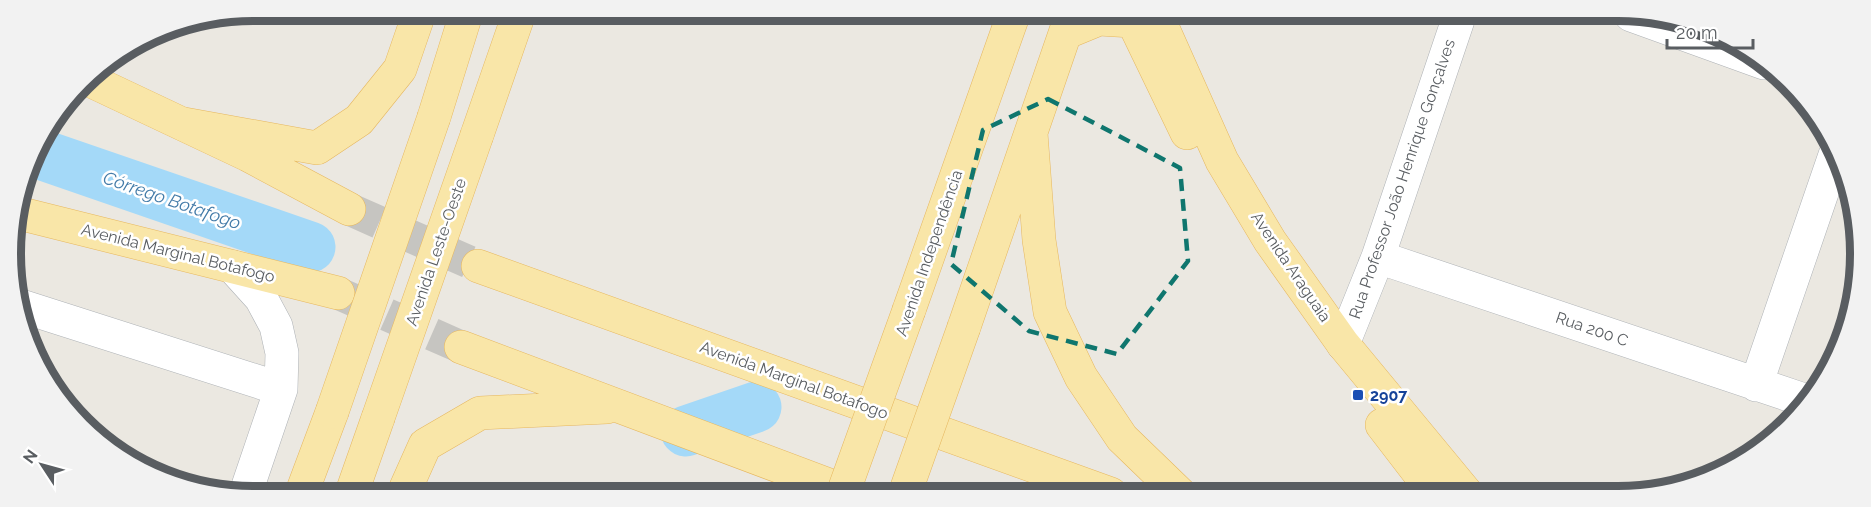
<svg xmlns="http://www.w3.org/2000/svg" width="1871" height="507" viewBox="0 0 1871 507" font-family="Raleway,sans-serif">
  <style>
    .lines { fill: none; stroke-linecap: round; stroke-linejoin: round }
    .river { stroke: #a4d9f8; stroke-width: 51 }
    .major-tunnel { stroke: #c6c5c1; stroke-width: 33; stroke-dasharray: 33 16; stroke-linecap: butt }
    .minor-casing { stroke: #aeb2b6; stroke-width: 34 }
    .major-casing { stroke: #e6b75f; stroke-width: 34 }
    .minor { stroke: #fff; stroke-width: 33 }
    .major { stroke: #f9e6a8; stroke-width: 33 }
    .major-bridge-casing { stroke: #e6b75f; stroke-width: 34; stroke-linecap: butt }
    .major-bridge { stroke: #f9e6a8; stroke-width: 33 }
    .marked { fill: none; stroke: #0f766e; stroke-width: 4.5; stroke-dasharray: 12 8; stroke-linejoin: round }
    .transit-dot { fill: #1a4fb4; stroke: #fff; stroke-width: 2 }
    .labels { text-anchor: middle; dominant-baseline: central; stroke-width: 5; stroke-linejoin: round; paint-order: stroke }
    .street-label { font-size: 16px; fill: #595d61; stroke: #fff }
    .transit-label { font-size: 16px; font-weight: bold; fill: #164399; stroke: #fff; text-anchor: start }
    .water-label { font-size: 18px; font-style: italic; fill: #437ba8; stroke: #fff }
    .rim { fill: none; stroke: #595d61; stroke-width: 8 }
  </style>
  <rect width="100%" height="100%" fill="#ebe8e1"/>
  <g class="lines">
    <path class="river" d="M34 152 310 247
      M686 431 756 407"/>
    <path class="major-tunnel" d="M349 209 478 266
      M342 295 461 347"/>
    <g class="minor-casing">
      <path id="minor" d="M1631 15 1764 63
        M1378 257 1807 401
        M233 267 261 298 276 326 282 353 281 389 246 492
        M18 305 281 389
        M1343 344 1378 257 1460 14
        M1756 385 1835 155"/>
    </g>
    <g class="major-casing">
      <path id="major" d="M1129 13 1187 133
        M1156 13 1222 161 1270 241 1343 344 1467 494
        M1065 33 1099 19 1132 21
        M87 79 248 155 349 209
        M434 117 467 11
        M184 124 317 148 359 120 400 69 420 11
        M1031 133 1039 240 1050 312 1081 377 1122 438 1180 494
        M477 135 520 11
        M18 213 338 293
        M478 266 1111 494
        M909 310 1014 13
        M964 327 1072 13
        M461 347 850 493
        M1382 425 1435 494
        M302 492 332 412
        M352 492 378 418
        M404 492 425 445 480 413 607 407"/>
    </g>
    <use href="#minor" class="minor"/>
    <use href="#major" class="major"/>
    <g class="major-bridge-casing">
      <path id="major-bridge" d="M332 412 434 117
        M378 418 477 135
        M843 493 909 310
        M905 493 964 327"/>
    </g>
    <use href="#major-bridge" class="major-bridge"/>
  </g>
  <path class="marked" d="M1048 99 1180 168 1188 261 1117 354 1029 331 951 264 983 130Z"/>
  <rect class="transit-dot" x="1352" y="389" width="12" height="12" rx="3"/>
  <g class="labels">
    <g class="street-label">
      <text transform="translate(1402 179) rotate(-71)">Rua Professor João Henrique Gonçalves</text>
      <text transform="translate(436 252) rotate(-71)">Avenida Leste-Oeste</text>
      <text transform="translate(178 253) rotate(14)">Avenida Marginal Botafogo</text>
      <text transform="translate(929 253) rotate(-71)">Avenida Independência</text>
      <text transform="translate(1291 267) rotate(56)">Avenida Araguaia</text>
      <text transform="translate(1592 329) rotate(19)">Rua 200 C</text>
      <text transform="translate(794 380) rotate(20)">Avenida Marginal Botafogo</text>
    </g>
    <g class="transit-label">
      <text x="1370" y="395">2907</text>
    </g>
    <g class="water-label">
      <text transform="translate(172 200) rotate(19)">Córrego Botafogo</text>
    </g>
  </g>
  <path d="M0 0H1871V507H0ZM253 21H1618A232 232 0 0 1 1850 253V254A232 232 0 0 1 1618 486H253A232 232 0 0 1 21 254V253A232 232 0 0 1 253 21Z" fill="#f2f2f2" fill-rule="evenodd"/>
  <path class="rim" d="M253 21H1618A232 232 0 0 1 1850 253V254A232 232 0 0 1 1618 486H253A232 232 0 0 1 21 254V253A232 232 0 0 1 253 21Z"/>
  <g transform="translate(42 465) rotate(306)" stroke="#ffffff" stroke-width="4.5" paint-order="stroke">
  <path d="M0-4.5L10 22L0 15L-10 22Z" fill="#595d61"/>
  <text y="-9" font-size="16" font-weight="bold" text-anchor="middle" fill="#595d61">N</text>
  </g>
  <path d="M1667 39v9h86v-9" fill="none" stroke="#595d61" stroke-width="3"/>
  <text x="1676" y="39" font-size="18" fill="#595d61" stroke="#ffffff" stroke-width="4.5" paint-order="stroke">20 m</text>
</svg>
